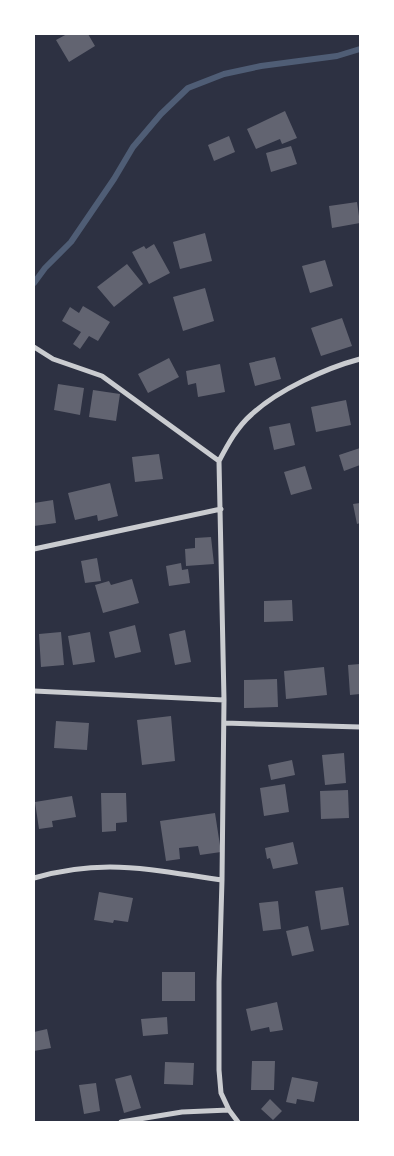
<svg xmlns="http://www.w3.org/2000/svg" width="394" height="1156" viewBox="0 0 394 1156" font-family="'Sofia Sans Condensed',sans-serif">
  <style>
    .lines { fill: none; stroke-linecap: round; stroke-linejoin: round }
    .stream { stroke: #4f5d75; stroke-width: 6 }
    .building { fill: #626471 }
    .minor { stroke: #caccd0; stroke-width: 5 }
  </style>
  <rect width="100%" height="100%" fill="#2d3142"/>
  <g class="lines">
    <path class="stream" d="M34 283 45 268 71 242 114 179 133 147 161 114 188 88 224 74 261 66 337 56 360 49"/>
  </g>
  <path class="building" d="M67 34H88L95 46 69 62 56 40Z
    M285 111 297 138 282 144 280 139 256 149 247 129Z
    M229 136 235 152 214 161 208 145Z
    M291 146 297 164 271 172 266 153Z
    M357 202 360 223 332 228 329 206Z
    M205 233 212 261 180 269 173 242Z
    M154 244 170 273 149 284 132 252 144 246 146 249Z
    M325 260 333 286 310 293 302 266Z
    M127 264 143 284 114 307 97 287Z
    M205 288 214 321 183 331 173 297Z
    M83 306 110 322 98 341 89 336 80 349 73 344 81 332 62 321 70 307 79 313Z
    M342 318 352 346 321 356 311 328Z
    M275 357 281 379 255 386 249 363Z
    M169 358 179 377 148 393 138 374Z
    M220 364 225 392 198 397 196 383 188 385 186 371Z
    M58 384 84 388 80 415 54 410Z
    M93 390 120 394 116 421 89 417Z
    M346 400 351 425 316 432 311 407Z
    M290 423 295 445 274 450 269 427Z
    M360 448V465L344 471 339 455Z
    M159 454 163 479 135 482 132 457Z
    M305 466 312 489 291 495 284 472Z
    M110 483 118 516 98 521 97 515 75 520 68 493Z
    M53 500 56 523 34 526V503Z
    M360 503V523L357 524 353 504Z
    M211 537 214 564 186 566 185 549 195 548V538Z
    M97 558 101 581 85 583 81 561Z
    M181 563 182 570 188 569 190 583 169 586 166 566Z
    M132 579 139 603 103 613 95 585 109 581 111 585Z
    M292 600 293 621 264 622V601Z
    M135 625 141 652 115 658 109 632Z
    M185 630 191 662 175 665 169 634Z
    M61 632 64 665 41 667 39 634Z
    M90 632 95 662 73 665 68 636Z
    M360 664V694L350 695 348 665Z
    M324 667 327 695 286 699 284 671Z
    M277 679 278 707 244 708V680Z
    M171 716 175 761 142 765 137 720Z
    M56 721 89 723 87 750 54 748Z
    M344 753 346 783 325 785 322 755Z
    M292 760 295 775 271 780 268 765Z
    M285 784 289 812 264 816 260 788Z
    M348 790 349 818 321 819 320 791Z
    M101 793H126L127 822 116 823V831L102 832Z
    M72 796 76 817 52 821 53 827 39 829 35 802Z
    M215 813 221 852 200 855 198 846 179 848 180 859 166 861 160 821Z
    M293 842 298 864 273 869 270 858 267 859 265 848Z
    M343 887 349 925 321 930 315 891Z
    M99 892 133 898 128 922 114 920 113 923 94 920Z
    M278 901 281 929 263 931 259 903Z
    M308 926 314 951 292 956 286 931Z
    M162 972H195V1001H162Z
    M277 1002 283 1030 270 1032 269 1027 251 1031 246 1009Z
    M167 1017 168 1034 143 1036 141 1019Z
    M47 1029 51 1048 34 1051V1032Z
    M252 1061H275L274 1090H251Z
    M165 1062 194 1063 193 1085 164 1084Z
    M131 1075 141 1108 124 1113 115 1079Z
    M292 1077 318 1082 314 1102 297 1099 296 1104 286 1102Z
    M96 1083 100 1111 84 1114 79 1085Z
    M270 1099 282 1111 273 1120 261 1109Z"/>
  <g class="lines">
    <path class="minor" d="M34 347 53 359 102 376 219 461
      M34 549 221 509
      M34 691 224 700
      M224 723 360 727
      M34 878C58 871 85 867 110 867 147 867 185 875 222 880
      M121 1122 182 1112 229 1110
      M238 1122 229 1110 221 1093 219 1070V982L222 880 224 700 219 461C228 444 237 427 252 414 278 390 326 368 360 359"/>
  </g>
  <rect width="394" height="1156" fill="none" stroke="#ffffff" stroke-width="70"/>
</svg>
